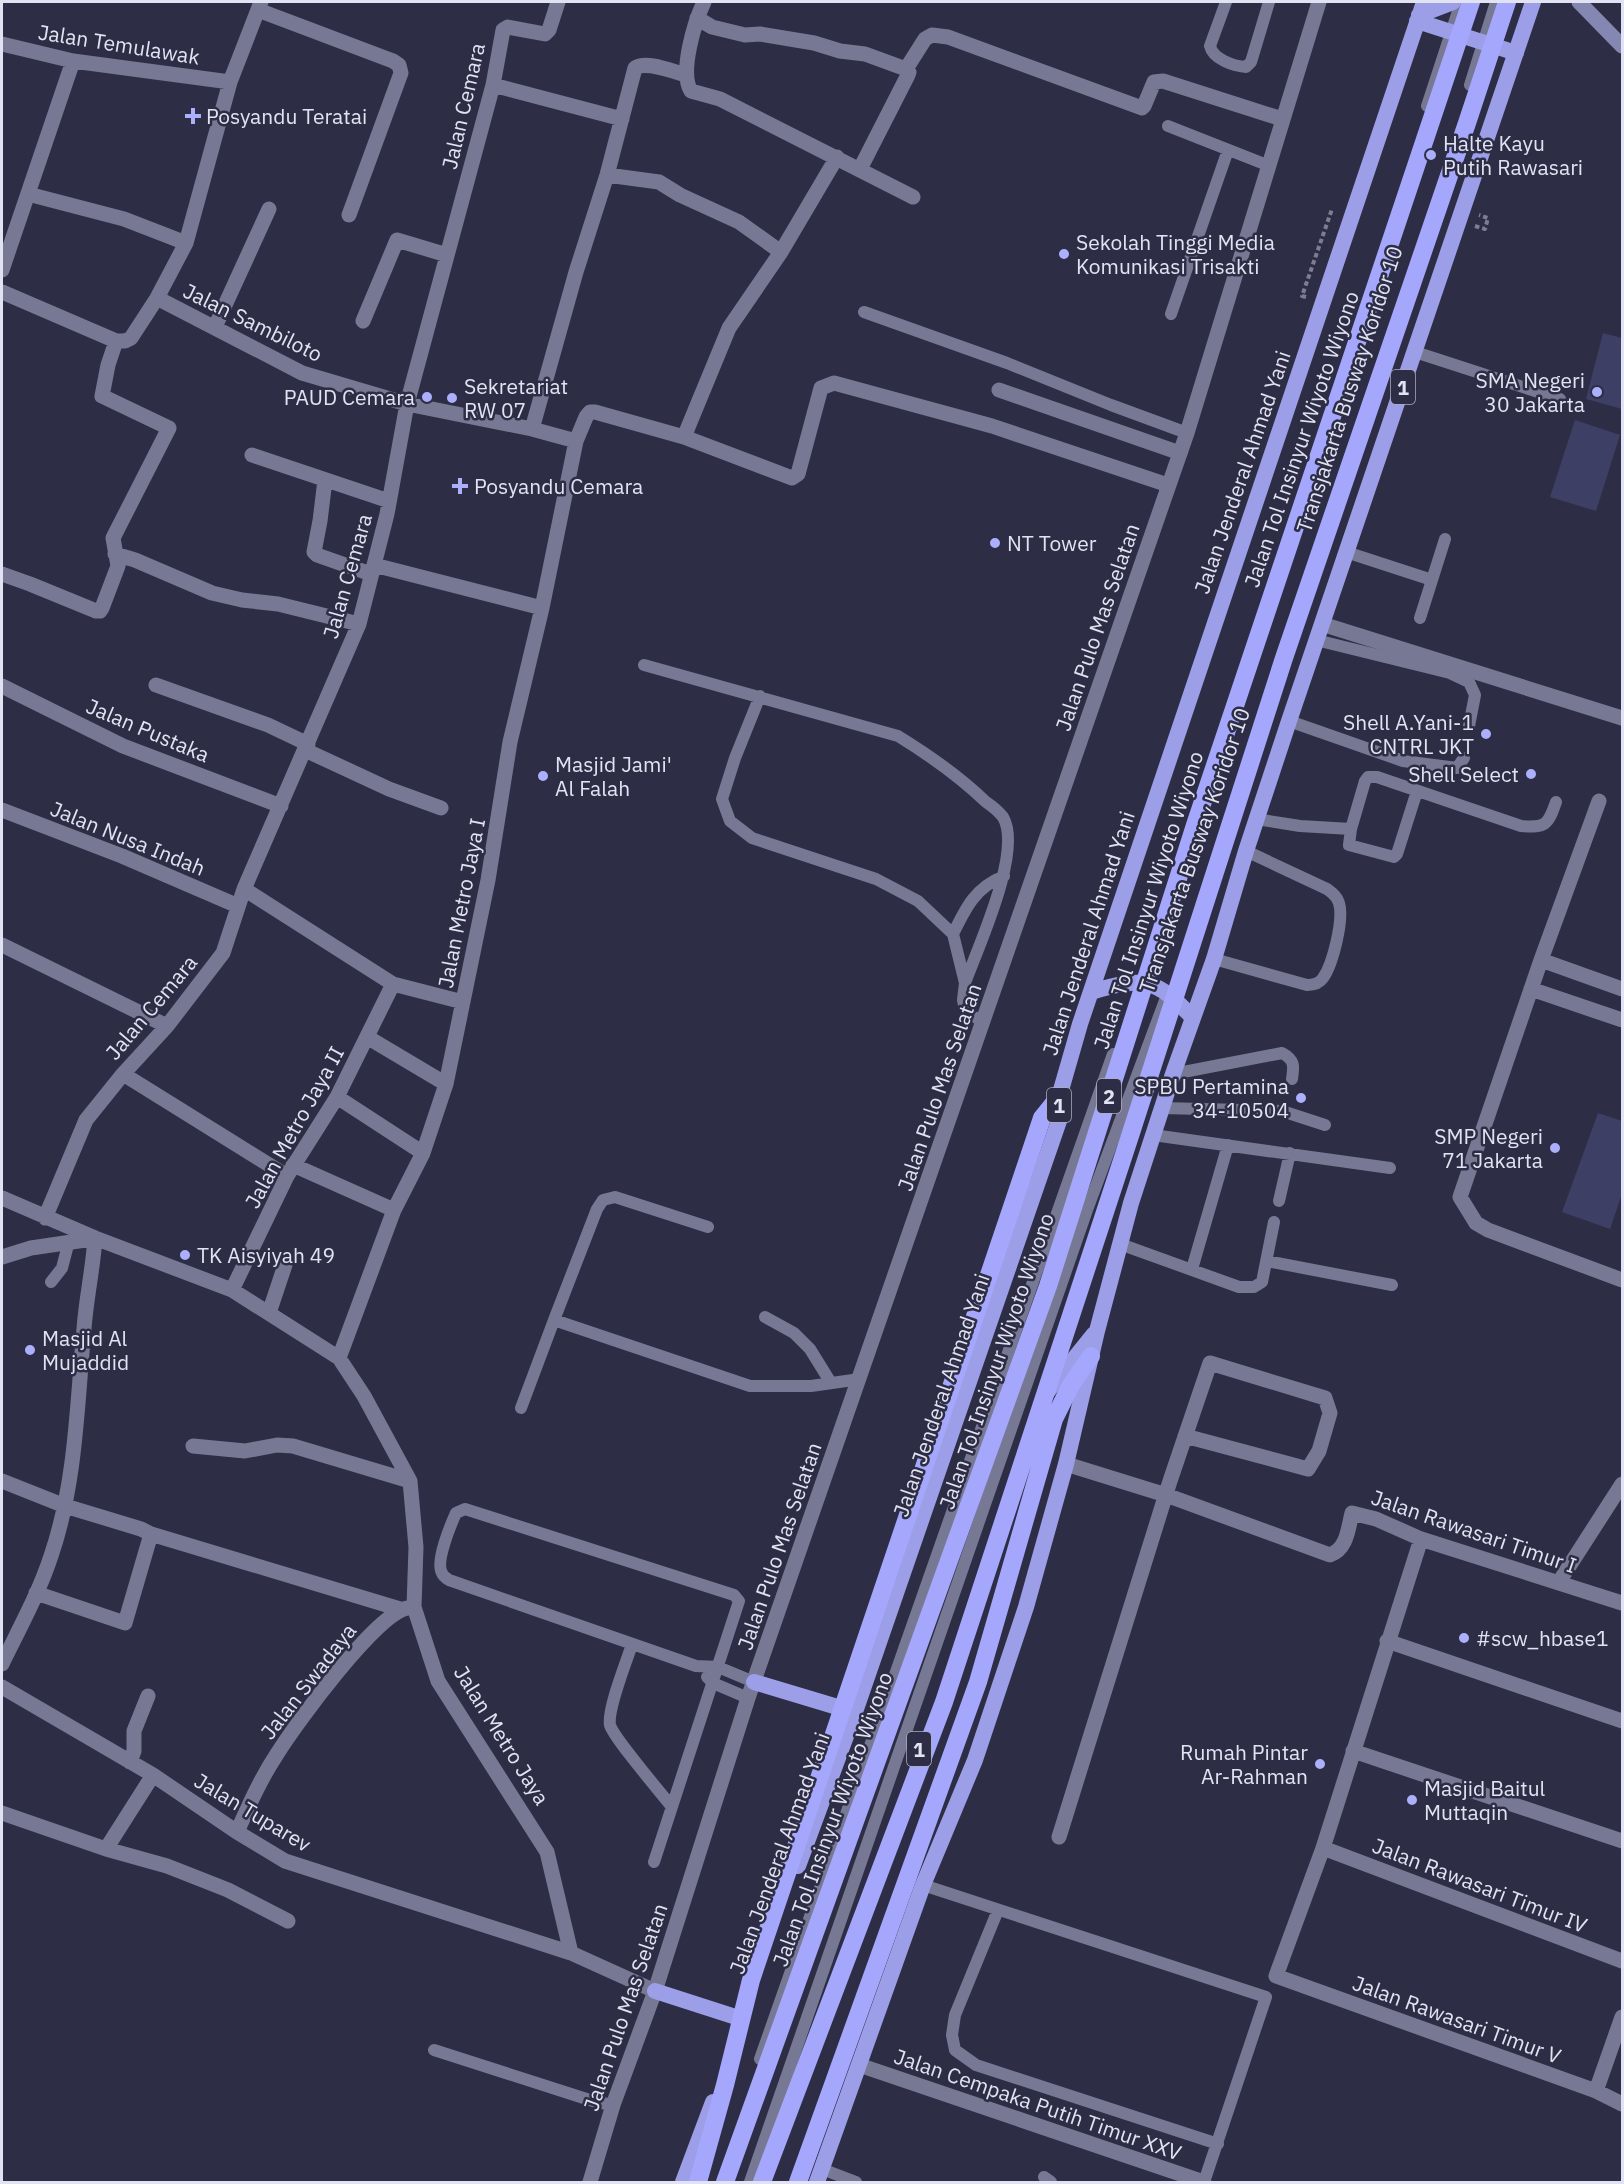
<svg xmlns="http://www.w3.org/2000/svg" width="1624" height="2184" viewBox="0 0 1624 2184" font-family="'IBM Plex Sans',sans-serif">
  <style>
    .garden { fill: #3e3f65 }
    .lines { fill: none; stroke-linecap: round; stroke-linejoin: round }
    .path { stroke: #7d7e91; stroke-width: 4; stroke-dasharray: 4.5 3; stroke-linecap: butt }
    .service { stroke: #777994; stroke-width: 12 }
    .minor { stroke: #777994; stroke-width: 15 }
    .tertiary { stroke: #777994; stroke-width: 15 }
    .secondary { stroke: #8587b3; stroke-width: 15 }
    .trunk { stroke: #9c9ee7; stroke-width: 16 }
    .motorway { stroke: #a5a7fc; stroke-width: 18 }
    .poi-dot { fill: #acaffb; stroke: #2d2e45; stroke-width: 2 }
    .labels { text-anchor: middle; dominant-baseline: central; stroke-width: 5; stroke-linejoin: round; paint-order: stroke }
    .shield { fill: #2d2e45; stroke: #acadbe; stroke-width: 1.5 }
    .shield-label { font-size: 20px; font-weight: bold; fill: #e2e3f2 }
    .street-label { font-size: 21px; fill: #e2e3f2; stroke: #2d2e45 }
    .poi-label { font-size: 21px; fill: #e2e3f2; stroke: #2d2e45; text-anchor: start }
  </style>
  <rect width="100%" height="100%" fill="#2d2e45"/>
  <path class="garden" d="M1603 333 1622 338V409L1586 399Z
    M1575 420 1620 435 1596 511 1550 497Z
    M1598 1113 1622 1121V1194L1610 1229 1562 1212Z"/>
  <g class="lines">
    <path class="path" d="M1475 226 1485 229 1488 218 1479 215
      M1306 297 1302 296 1332 209"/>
    <path class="service" d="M1226 2 1210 46C1213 59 1233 66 1246 67L1251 62 1269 2
      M1470 85 1496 2
      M1427 106 1461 2
      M1168 126 1267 165
      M864 312 1007 363 1111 405 1187 433
      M1171 314 1228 150
      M1415 352 1560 399
      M1346 552 1432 580
      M1420 618 1445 539
      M1316 640 1450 673 1469 682 1475 695 1469 726
      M644 665 898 736C929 755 960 777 986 802 992 806 999 812 1003 817 1023 851 978 947 965 983
      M760 696 735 758 722 799 730 821 752 838 876 879 918 901 953 934 965 983 963 1000 964 1005 972 1016 984 1021
      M1289 721 1403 761 1457 768 1464 758
      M1256 819 1300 826 1351 829 1365 781 1368 777H1377L1521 826C1546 828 1548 825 1556 802
      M1351 829 1349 845 1394 857 1397 854 1417 791
      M953 934C966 907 976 887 1004 876
      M1214 959 1307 985C1313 985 1319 984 1323 978 1333 964 1344 919 1339 903 1337 896 1332 893 1327 889L1246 851
      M1173 1074 1282 1053C1295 1060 1294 1066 1292 1079
      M1162 1108 1282 1111 1325 1125
      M1153 1135 1390 1168
      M1279 1201 1290 1153
      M708 1227 615 1197 603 1200 597 1209 554 1320 750 1386H811L860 1379
      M1120 1244 1239 1287H1254L1262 1282 1274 1222
      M1267 1261 1392 1285
      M1192 1269 1228 1145
      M51 1282 62 1268 69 1241
      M765 1317 794 1333 810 1349 831 1383
      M521 1408 554 1320
      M632 1644C627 1661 607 1709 610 1725 613 1737 661 1793 672 1807
      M707 1677 713 1683 748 1698
      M654 1862 739 1601 734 1595 465 1509 456 1513C451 1524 435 1562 442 1573 443 1576 446 1578 449 1580L696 1666 718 1667 754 1682
      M923 1885 1266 1997 1204 2182
      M998 1910 955 2015 952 2035 955 2050 976 2065 1218 2144
      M434 2050 596 2102 613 2105
      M760 2059 1113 1054
      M822 2169 856 2182
      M1044 2177 1051 2182
      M750 2182 1087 1210 1167 995"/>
    <path class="minor" d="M704 2C695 21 679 72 691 91L720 99 913 197
      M258 10 393 61 399 65 401 73 349 215
      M697 18 712 27 745 35 760 34 814 43 840 51 865 54 906 69 909 72 908 75 860 169
      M2 44 73 61 230 82
      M906 69 925 39 932 35 948 37 1142 108 1144 106 1154 82 1163 81 1282 119
      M493 85 622 119
      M607 175 659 182 680 195 739 222 781 252
      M28 194 124 219 186 243
      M2 270 73 61
      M2 292 116 341H125L131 338 157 298 186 243 230 82 261 2
      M157 298 302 373 407 404 532 429 576 441
      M363 321 397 240 447 255
      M215 327 269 209
      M999 390 1180 453
      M532 429 576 272 607 175 635 68C647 60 673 72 686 75
      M684 437 729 328 781 252 837 157
      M252 455 389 501
      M325 480 320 521 314 552 317 555 371 574
      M115 554 135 560 212 593 242 600 278 604 359 624
      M374 565 542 608
      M2 574 30 584 96 611H100L102 608 118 566 113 538 169 428 102 396 108 365 116 341
      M1322 624 1622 718
      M156 685 268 725 308 744
      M2 686 123 746 281 806
      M305 750 389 789 441 808
      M1599 801 1541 960 1460 1197 1476 1223 1488 1230 1622 1280
      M2 810 122 856 238 906
      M244 889 393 984 463 1002
      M2 945 167 1026
      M1541 960 1622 989
      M1531 989 1622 1020
      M367 1037 446 1084
      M123 1074 287 1176
      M337 1097 423 1153
      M293 1165 394 1210
      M2 1198 95 1238 232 1290 339 1358 364 1396 410 1481 416 1547 414 1607 438 1681 547 1852 571 1953
      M45 1218 86 1120 123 1074 167 1026 223 953 244 889 359 624 387 514 407 404 493 85 503 30 508 27 545 34 549 30 558 2
      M2 1257 31 1248 92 1239
      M232 1290 287 1176 337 1097 393 984
      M269 1313 285 1265
      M339 1358 394 1210 423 1153 446 1084 488 880 510 742 542 608 576 441 586 417 590 412H595L684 437 792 478 798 474 821 388 834 383 992 426 1168 485
      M193 1446 245 1451 277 1445 293 1446 410 1481
      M1066 1464 1166 1495 1330 1555C1347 1549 1348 1529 1352 1513L1376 1519 1421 1539 1622 1603
      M2 1481 65 1506 141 1529 151 1534 400 1609
      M1421 1539 1323 1848 1276 1976 1596 2091 1622 2104
      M1559 1582 1622 1484
      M36 1593 125 1623 151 1534
      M1387 1641 1622 1721
      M2 1664C19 1629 39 1593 51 1556 76 1483 77 1405 84 1329 86 1299 93 1269 95 1238
      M2 1687 153 1775 237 1832 285 1861 571 1953 655 1991
      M1353 1751 1622 1841
      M130 1762 134 1751V1731L148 1696
      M2 1813 106 1849 167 1866 228 1890 288 1921
      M237 1832C249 1805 261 1778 277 1754 295 1725 378 1611 408 1608
      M1059 1837 1170 1481 1210 1363 1325 1398 1330 1413 1319 1451 1308 1469 1185 1436
      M1323 1848 1622 1961
      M106 1849 153 1775
      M859 2065 1204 2182
      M1596 2091 1622 2017"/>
    <path class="tertiary" d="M590 2182 613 2105 655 1991 748 1698 1187 433 1319 2"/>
    <path class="secondary" d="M1579 2 1622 46"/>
    <path class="trunk" d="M1419 15 1453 2
      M1417 21 1516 53
      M1091 992C1143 977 1155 977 1193 1018
      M1048 1391 1094 1334
      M754 1682 854 1712
      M798 1866 855 1712 1059 1121V1097L1080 1024 1424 2
      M655 1991 742 2019
      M683 2182 713 2102
      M817 2182 923 1885 975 1760 1026 1607 1066 1464 1097 1331 1131 1203 1173 1074 1214 959 1246 851 1289 721 1533 2"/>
    <path class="motorway" d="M698 2182 725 2085 751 1980 1042 1118 1059 1097
      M725 2182 1048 1286 1196 822 1471 2
      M762 2182 944 1702 1130 1136 1284 658 1467 123 1507 2
      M798 2182 978 1682 1054 1419 1071 1385 1091 1356"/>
  </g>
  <g class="poi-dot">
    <path d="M190 107h6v6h6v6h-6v6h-6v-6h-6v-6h6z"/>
    <circle cx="1431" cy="155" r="6"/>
    <circle cx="1064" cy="254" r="6"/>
    <circle cx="1597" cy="392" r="6"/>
    <circle cx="427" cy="397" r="6"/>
    <circle cx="452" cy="398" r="6"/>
    <path d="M457 477h6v6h6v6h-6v6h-6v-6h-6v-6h6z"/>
    <circle cx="995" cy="543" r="6"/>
    <circle cx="1486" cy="734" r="6"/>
    <circle cx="1531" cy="774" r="6"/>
    <circle cx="543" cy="776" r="6"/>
    <circle cx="1301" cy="1098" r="6"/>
    <circle cx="1555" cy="1148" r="6"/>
    <circle cx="185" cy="1255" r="6"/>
    <circle cx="30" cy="1350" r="6"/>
    <circle cx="1464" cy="1638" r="6"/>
    <circle cx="1320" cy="1764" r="6"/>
    <circle cx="1412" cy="1800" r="6"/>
  </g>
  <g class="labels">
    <g class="shield">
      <rect x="1391" y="370" width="24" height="34" rx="4.5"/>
      <rect x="1097" y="1079" width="24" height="34" rx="4.5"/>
      <rect x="1047" y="1088" width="24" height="34" rx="4.5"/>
      <rect x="907" y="1732" width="24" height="34" rx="4.5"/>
    </g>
    <g class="shield-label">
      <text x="1403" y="387">1</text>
      <text x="1109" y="1096">2</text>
      <text x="1059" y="1105">1</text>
      <text x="919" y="1749">1</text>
    </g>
    <g class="street-label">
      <text transform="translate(119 44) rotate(9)">Jalan Temulawak</text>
      <text transform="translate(463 106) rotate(-77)">Jalan Cemara</text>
      <text transform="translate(253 322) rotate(26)">Jalan Sambiloto</text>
      <text transform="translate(1349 389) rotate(-72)">Transjakarta Busway Koridor 10</text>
      <text transform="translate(1301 439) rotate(-71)">Jalan Tol Insinyur Wiyoto Wiyono</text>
      <text transform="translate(1242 472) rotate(-71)">Jalan Jenderal Ahmad Yani</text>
      <text transform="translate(347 576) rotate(-74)">Jalan Cemara</text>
      <text transform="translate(1097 627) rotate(-71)">Jalan Pulo Mas Selatan</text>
      <text transform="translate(148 730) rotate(23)">Jalan Pustaka</text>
      <text transform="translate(128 838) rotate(22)">Jalan Nusa Indah</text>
      <text transform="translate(1194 850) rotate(-71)">Transjakarta Busway Koridor 10</text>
      <text transform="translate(1148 900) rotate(-72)">Jalan Tol Insinyur Wiyoto Wiyono</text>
      <text transform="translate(461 903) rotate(-79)">Jalan Metro Jaya I</text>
      <text transform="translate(1088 933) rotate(-72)">Jalan Jenderal Ahmad Yani</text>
      <text transform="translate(151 1007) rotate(-50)">Jalan Cemara</text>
      <text transform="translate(939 1087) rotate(-71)">Jalan Pulo Mas Selatan</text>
      <text transform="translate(294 1127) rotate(-61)">Jalan Metro Jaya II</text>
      <text transform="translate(996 1361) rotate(-71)">Jalan Tol Insinyur Wiyoto Wiyono</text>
      <text transform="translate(941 1395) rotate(-71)">Jalan Jenderal Ahmad Yani</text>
      <text transform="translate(1474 1531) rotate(19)">Jalan Rawasari Timur I</text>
      <text transform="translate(779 1546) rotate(-71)">Jalan Pulo Mas Selatan</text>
      <text transform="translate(308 1681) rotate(-52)">Jalan Swadaya</text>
      <text transform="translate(502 1735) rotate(58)">Jalan Metro Jaya</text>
      <text transform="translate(253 1812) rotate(31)">Jalan Tuparev</text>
      <text transform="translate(832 1819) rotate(-70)">Jalan Tol Insinyur Wiyoto Wiyono</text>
      <text transform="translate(779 1853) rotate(-70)">Jalan Jenderal Ahmad Yani</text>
      <text transform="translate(1480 1885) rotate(21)">Jalan Rawasari Timur IV</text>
      <text transform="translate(625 2007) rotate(-71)">Jalan Pulo Mas Selatan</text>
      <text transform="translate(1457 2019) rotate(20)">Jalan Rawasari Timur V</text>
      <text transform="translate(1038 2104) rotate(19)">Jalan Cempaka Putih Timur XXV</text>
    </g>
    <g class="poi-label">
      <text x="206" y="116">Posyandu Teratai</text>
      <text x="1443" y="143">Halte Kayu<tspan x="1443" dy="24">Putih Rawasari</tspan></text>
      <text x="1076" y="242">Sekolah Tinggi Media<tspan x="1076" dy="24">Komunikasi Trisakti</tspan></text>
      <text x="1585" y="380" text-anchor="end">SMA Negeri<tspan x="1585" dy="24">30 Jakarta</tspan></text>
      <text x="464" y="386">Sekretariat<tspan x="464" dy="24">RW 07</tspan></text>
      <text x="415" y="397" text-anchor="end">PAUD Cemara</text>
      <text x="474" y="486">Posyandu Cemara</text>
      <text x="1007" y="543">NT Tower</text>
      <text x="1474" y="722" text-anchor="end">Shell A.Yani-1<tspan x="1474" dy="24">CNTRL JKT</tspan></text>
      <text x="555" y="764">Masjid Jami'<tspan x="555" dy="24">Al Falah</tspan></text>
      <text x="1519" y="774" text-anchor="end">Shell Select</text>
      <text x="1289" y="1086" text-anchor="end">SPBU Pertamina<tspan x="1289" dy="24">34-10504</tspan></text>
      <text x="1543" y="1136" text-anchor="end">SMP Negeri<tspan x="1543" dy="24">71 Jakarta</tspan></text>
      <text x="197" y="1255">TK Aisyiyah 49</text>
      <text x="42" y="1338">Masjid Al<tspan x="42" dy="24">Mujaddid</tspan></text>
      <text x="1476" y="1638">#scw_hbase1</text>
      <text x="1308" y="1752" text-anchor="end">Rumah Pintar<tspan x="1308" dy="24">Ar-Rahman</tspan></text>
      <text x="1424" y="1788">Masjid Baitul<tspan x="1424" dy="24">Muttaqin</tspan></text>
    </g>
  </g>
  <rect width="1624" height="2184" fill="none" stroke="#e2e3f2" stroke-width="6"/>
</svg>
